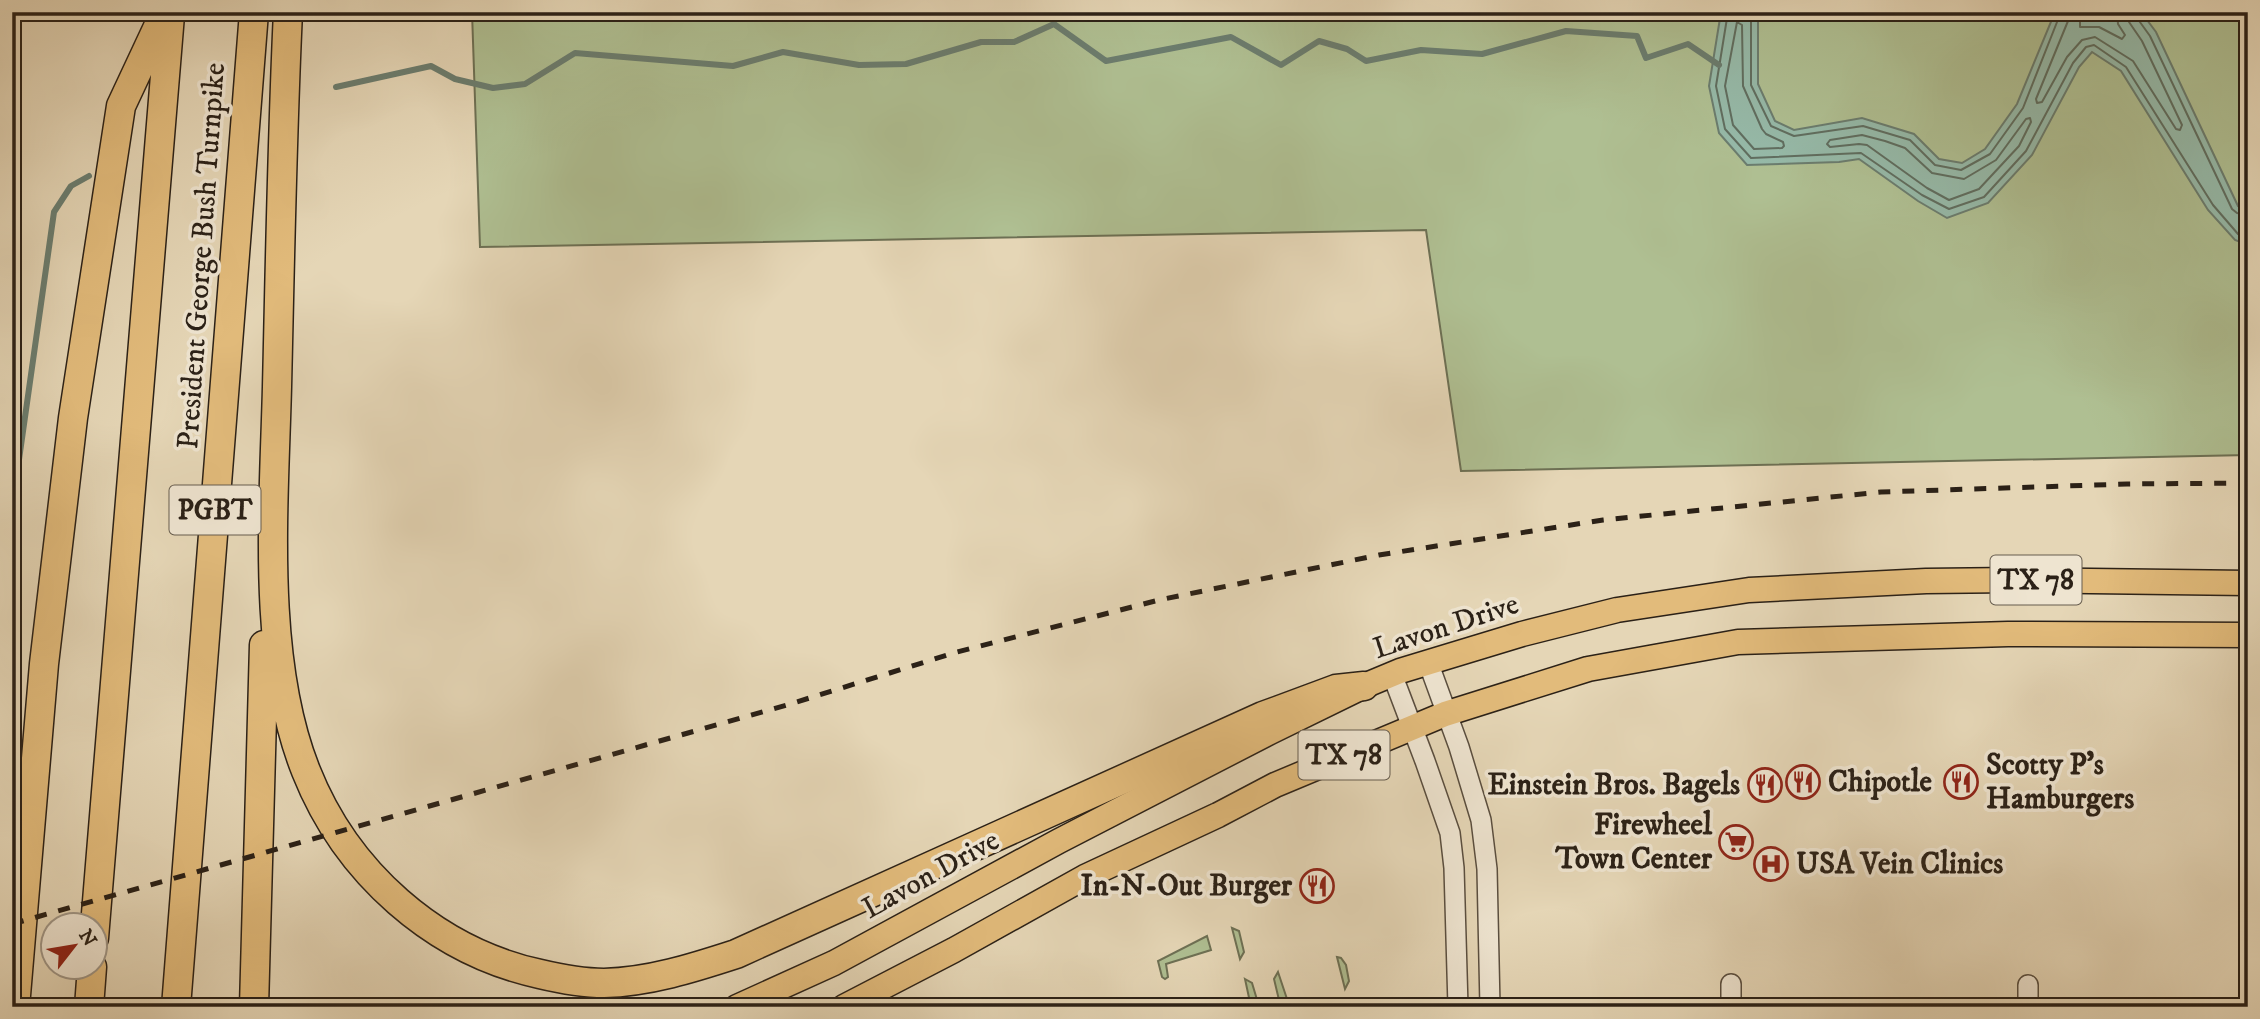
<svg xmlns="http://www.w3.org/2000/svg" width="2260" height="1019" viewBox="0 0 2260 1019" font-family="'IM FELL DW Pica',serif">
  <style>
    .green { fill: #afbf92; stroke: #6d7054; stroke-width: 2 }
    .water { fill: #96baa9; stroke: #6b7d6f; stroke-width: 2 }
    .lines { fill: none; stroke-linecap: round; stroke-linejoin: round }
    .shore { stroke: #606e60; stroke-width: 2 }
    .stream { stroke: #6b7d6f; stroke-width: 6 }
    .minor-casing { stroke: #5a4e3f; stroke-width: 22 }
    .major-casing { stroke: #2b2117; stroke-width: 27 }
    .highway-casing { stroke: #2b2117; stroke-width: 31 }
    .minor { stroke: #eee4d0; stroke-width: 19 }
    .major { stroke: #e2bb7b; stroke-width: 24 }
    .highway { stroke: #e2bb7b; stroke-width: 28 }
    .rail { stroke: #2b2117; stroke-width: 5; stroke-dasharray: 12 12; stroke-linecap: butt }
    .labels { text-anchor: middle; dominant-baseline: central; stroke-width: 7; stroke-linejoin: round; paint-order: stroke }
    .shield { fill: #eee4d0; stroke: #665c4e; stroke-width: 2 }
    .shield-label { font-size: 28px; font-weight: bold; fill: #2b2117 }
    .street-label { font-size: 30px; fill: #2b2117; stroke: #eee4d0 }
    .poi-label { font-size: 30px; font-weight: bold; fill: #2b2117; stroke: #eee4d0; text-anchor: start }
  </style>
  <rect width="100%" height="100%" fill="#e5d6b6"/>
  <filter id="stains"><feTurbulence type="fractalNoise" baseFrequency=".00286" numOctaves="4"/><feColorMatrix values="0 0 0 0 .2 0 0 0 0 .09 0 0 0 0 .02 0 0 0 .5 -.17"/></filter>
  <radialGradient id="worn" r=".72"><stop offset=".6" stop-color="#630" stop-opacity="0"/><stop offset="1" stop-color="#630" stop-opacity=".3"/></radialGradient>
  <path class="green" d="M472 12H2248V455L1461 471 1426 230 480 247Z
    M1232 928 1239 931 1244 952 1240 959Z
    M1207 936 1211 950 1166 964 1168 977 1165 979 1162 977 1158 961Z
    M1337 957 1341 958 1346 965 1349 981 1345 989Z
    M1278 972 1287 999 1286 1003H1282L1279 1000 1274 979Z
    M1245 979 1252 983 1258 1003 1257 1007H1251Z"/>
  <path class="water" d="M1721 12H1758V84L1775 121 1794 130 1862 118 1914 134 1939 159 1962 163 1985 149 2017 104 2055 12H2141L2156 32 2238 206 2248 208V245L2235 240 2208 210 2121 71 2092 52 2079 67 2032 155 1988 203 1947 218 1918 201 1859 159 1839 162 1747 165 1719 133 1709 86Z"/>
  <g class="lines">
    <path class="shore" d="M1728 12 1716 86 1725 129 1751 158 1861 153 1922 195 1949 209 1984 197 2026 151 2073 63 2086 47 2094 45 2126 67 2213 205 2238 234 2248 237
      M1751 12V85L1771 126 1794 136 1863 126 1910 140 1935 165 1961 170 1990 154 2023 108 2061 12
      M2070 12 2068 21 2036 99 2037 103 2042 102 2067 57 2082 40 2095 37 2133 61 2176 129 2180 130 2182 125 2142 41 2129 22 2127 12
      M2080 12V27H2099L2122 39 2125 35 2118 24 2117 12
      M2136 12 2137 18 2150 36 2232 209 2237 213 2248 215
      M1737 22 1742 25 1743 86 1762 129 1766 134 1783 142 1784 146 1782 148 1754 149 1733 125 1725 86Z
      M2026 119 2030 118 2031 122 2019 146 1979 189 1949 200 1927 188 1867 145 1859 144 1830 147 1827 144 1830 140 1862 135 1885 141 1905 148 1932 173 1964 179 1996 160Z"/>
    <path class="stream" d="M336 87 431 66 455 79 493 88 525 84 575 53 733 66 783 52 859 65 906 64 981 42H1014L1054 24 1106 61 1231 37 1281 65 1319 41 1347 49 1366 61 1421 50 1482 54 1566 31 1637 36 1646 58 1688 44 1719 65
      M12 509 54 212 71 186 89 176"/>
    <g class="minor-casing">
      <path id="minor" d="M1428 662 1459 747 1481 820 1487 869 1490 1007
        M1392 674 1425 761 1450 833 1454 868 1458 1007
        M1731 984V1007
        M2028 985V1007"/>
    </g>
    <g class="major-casing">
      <path id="major" d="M737 1007 834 963 1059 841 1270 732 1364 686 1400 671 1522 634 1617 610 1749 590 1926 581 2014 580 2248 583
        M844 1007 954 950 1085 877 1218 815 1275 785 1445 714 1588 669 1738 642 2008 634 2248 635"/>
    </g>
    <g class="highway-casing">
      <path id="highway" d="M288 12C282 137 280 262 277 387 274 506 261 659 306 771 346 872 434 951 540 974 561 979 582 983 604 983 649 982 693 968 736 954L1263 716 1336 689 1364 686
        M94 938 170 15
        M15 1007 44 664 73 418 121 106 165 12
        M89 1007 92 967
        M176 1007 254 12
        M254 1007 264 645"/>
    </g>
    <use href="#minor" class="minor"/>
    <use href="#major" class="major"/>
    <use href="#highway" class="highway"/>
    <path class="rail" d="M12 924 787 705 957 652 1159 600 1379 555 1603 520 1881 492 2127 484 2248 483"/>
  </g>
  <defs>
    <g id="restaurant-ring" transform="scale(1.75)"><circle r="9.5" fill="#eee4d0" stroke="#8f2418" stroke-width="1.5"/><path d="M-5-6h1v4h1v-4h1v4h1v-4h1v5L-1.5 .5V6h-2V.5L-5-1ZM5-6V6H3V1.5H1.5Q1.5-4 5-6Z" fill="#8f2418"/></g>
    <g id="supermarket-ring" transform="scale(1.75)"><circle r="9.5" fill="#eee4d0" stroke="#8f2418" stroke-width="1.5"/><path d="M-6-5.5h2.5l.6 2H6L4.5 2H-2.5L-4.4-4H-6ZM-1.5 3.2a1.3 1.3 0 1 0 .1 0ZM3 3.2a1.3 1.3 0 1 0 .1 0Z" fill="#8f2418"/></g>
    <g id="hospital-ring" transform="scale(1.75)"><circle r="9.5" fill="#eee4d0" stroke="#8f2418" stroke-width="1.5"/><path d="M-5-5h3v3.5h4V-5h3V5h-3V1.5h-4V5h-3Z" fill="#8f2418"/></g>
  </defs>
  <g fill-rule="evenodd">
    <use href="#restaurant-ring" x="1803" y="782"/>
    <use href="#restaurant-ring" x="1961" y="782"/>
    <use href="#restaurant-ring" x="1765" y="785"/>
    <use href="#supermarket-ring" x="1736" y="842"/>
    <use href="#hospital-ring" x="1771" y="864"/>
    <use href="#restaurant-ring" x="1317" y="886"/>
  </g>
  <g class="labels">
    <g class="shield">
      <rect x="169.5" y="485.5" width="91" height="49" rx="5"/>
      <rect x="1990.5" y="555.5" width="91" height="49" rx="5"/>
      <rect x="1298.5" y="730.5" width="91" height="49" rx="5"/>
    </g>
    <g class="shield-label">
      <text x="215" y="510">PGBT</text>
      <text x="2036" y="580">TX 78</text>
      <text x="1344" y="755">TX 78</text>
    </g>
    <g class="street-label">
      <text transform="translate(202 256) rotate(-86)">President George Bush Turnpike</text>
      <text transform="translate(1446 627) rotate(-18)">Lavon Drive</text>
      <text transform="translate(931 875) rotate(-29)">Lavon Drive</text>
    </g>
    <g class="poi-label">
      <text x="1986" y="765">Scotty P's<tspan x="1986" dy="34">Hamburgers</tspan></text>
      <text x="1828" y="782">Chipotle</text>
      <text x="1740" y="785" text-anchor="end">Einstein Bros. Bagels</text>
      <text x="1712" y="825" text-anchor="end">Firewheel<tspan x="1712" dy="34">Town Center</tspan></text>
      <text x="1796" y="864">USA Vein Clinics</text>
      <text x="1292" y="886" text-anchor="end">In-N-Out Burger</text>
    </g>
  </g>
  <rect width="2260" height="1019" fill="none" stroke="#e5d6b6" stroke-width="42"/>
  <rect x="14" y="14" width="2232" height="991" fill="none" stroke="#2b2117" stroke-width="3.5"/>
  <rect x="21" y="21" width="2218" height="977" fill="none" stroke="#2b2117" stroke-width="2"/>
  <g transform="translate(74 946) rotate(59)"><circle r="33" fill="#eee4d0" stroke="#a09686" stroke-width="2"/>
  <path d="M0-5L12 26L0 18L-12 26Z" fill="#8f2418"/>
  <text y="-10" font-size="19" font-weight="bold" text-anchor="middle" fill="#2b2117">N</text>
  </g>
  <rect width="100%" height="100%" filter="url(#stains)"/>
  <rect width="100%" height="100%" fill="url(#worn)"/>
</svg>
